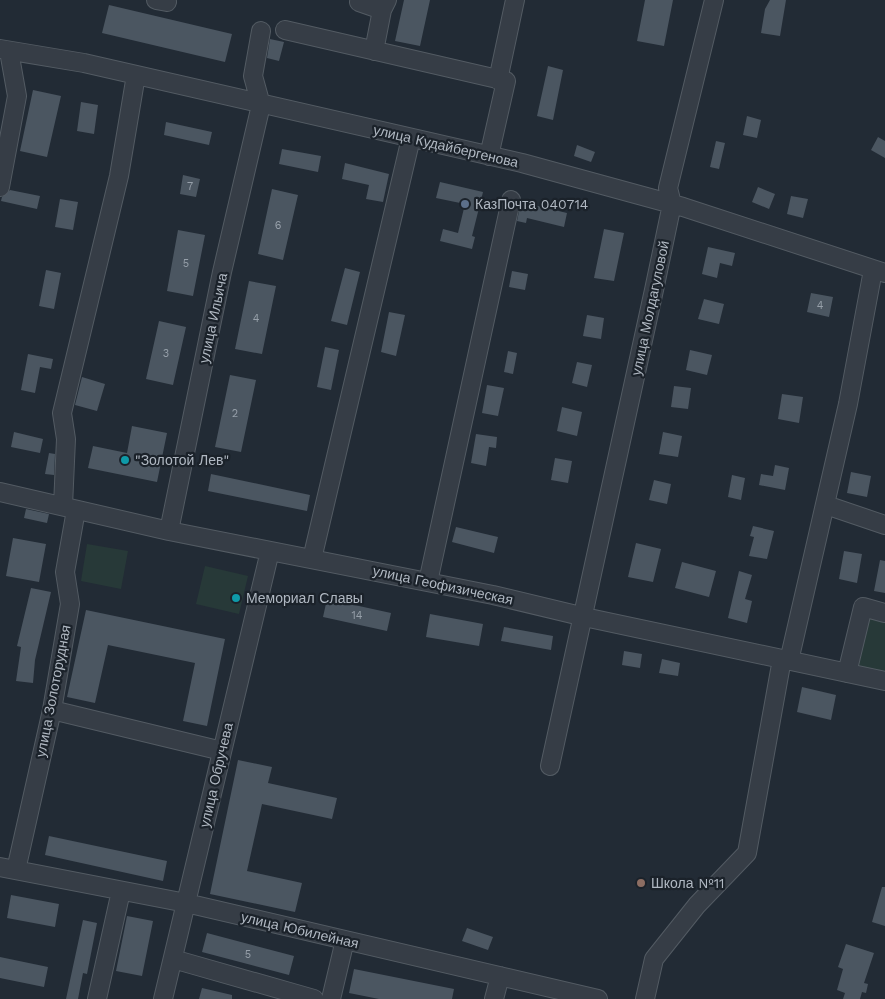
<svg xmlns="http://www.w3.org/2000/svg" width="885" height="999" viewBox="0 0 885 999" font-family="'Work Sans',sans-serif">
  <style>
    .green { fill: #273938 }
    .building { fill: #4b5661 }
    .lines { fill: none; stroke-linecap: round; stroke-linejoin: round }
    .minor-casing { stroke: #535b63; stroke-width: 20 }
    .minor { stroke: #363d46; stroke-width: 18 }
    .service-dot { fill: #5c6f8a; stroke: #1b222a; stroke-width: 2 }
    .culture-dot { fill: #0f9aa8; stroke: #1b222a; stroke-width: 2 }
    .education-dot { fill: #8d6e63; stroke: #1b222a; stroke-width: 2 }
    .labels { text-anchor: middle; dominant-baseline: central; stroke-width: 4.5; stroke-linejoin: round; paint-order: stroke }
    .number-label { font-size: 11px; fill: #97a0aa }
    .street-label { font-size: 14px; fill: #b0b8c2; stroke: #1b222a }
    .poi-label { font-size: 14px; fill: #b0b8c2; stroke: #1b222a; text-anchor: start }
  </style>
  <rect width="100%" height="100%" fill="#222b35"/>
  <path class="green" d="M87 544 128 551 121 589 81 581Z
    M205 566 248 576 239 614 196 604Z
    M865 612 885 617V673L852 666Z"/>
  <path class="building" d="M404 0H430L420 46 395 41Z
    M645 0H673L664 46 637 41Z
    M770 0H786L780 36 761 33 765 9Z
    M109 5 232 34 225 62 102 33Z
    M270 39 284 42 279 61 267 58Z
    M548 66 563 70 553 120 537 116Z
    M33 90 61 96 47 157 20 151Z
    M81 102 98 105 94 134 77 131Z
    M747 116 761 120 757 138 743 135Z
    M166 122 212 132 209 145 164 135Z
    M878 137 885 141V158L871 150Z
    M716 141 725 143 719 169 710 167Z
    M577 145 595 152 591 162 574 156Z
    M282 149 321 156 318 172 279 164Z
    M345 163 389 174 383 202 366 199 369 185 342 179Z
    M183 175 200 179 196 197 180 194Z
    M440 182 483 192 472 236 475 237 472 249 440 241 443 229 458 233 465 204 436 198Z
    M758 187 775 194 769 209 752 202Z
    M272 189 298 195 283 260 258 254Z
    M10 190 40 196 37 209 1 201 2 197Z
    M791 196 808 199 803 218 787 214Z
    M60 199 78 202 73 230 55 227Z
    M521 202 567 213 564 227 527 218 526 223 517 221Z
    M604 229 624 233 614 281 594 278Z
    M178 230 205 235 193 296 167 291Z
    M708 247 735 253 732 266 720 263 717 278 702 274Z
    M345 268 360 272 347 325 331 321Z
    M46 270 61 273 54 309 39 306Z
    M512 271 528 274 525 290 509 287Z
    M249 281 276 286 262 354 235 349Z
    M811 293 833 297 829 317 807 312Z
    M704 299 724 304 719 324 698 319Z
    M389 312 405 315 396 356 381 352Z
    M587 315 604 318 601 339 583 336Z
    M159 321 186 327 173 385 146 379Z
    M325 347 339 350 331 390 317 387Z
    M690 350 712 355 707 375 686 370Z
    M508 351 517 353 513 374 504 372Z
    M28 354 53 359 51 369 40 367 35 393 21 390Z
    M577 362 592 365 587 387 572 383Z
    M230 375 256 380 241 452 215 447Z
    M82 377 105 384 97 411 75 405Z
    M487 385 504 388 498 416 482 413Z
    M674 386 691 388 688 409 671 407Z
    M782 394 803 397 799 423 778 419Z
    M562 407 582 412 577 436 557 431Z
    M132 426 167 433 157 482 88 468 93 446 127 453Z
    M14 432 43 439 40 453 11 447Z
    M663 432 682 436 678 457 659 454Z
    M476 434 497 437 496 448 489 447 486 466 471 463Z
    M49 453 55 454 54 475 45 474Z
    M555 458 572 461 568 483 551 480Z
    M775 465 789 468 785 490 759 485 761 474 773 476Z
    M851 472 871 476 867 497 847 493Z
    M211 474 310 495 307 511 208 491Z
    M732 475 745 478 741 500 728 497Z
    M654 480 671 484 667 504 649 500Z
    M26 509 49 514 47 523 24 518Z
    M753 526 774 531 767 559 749 556 754 537 750 536Z
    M456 527 498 537 494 553 452 542Z
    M13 538 46 544 39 582 6 576Z
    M636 543 661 549 653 582 628 577Z
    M844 551 862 554 857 583 839 579Z
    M880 560 885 561V593L874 591Z
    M682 562 716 571 709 597 675 588Z
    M739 571 752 575 745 599 752 601 747 623 728 618Z
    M31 588 51 592 35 660 33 683 16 681 21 647 17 646Z
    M327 599 391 613 387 631 323 617Z
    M86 610 225 639 207 726 183 721 195 663 108 645 95 703 67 697Z
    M430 614 483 624 479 646 426 637Z
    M504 627 553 636 551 650 501 641Z
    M624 651 642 654 640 668 622 665Z
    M662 659 680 663 678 676 659 673Z
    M802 687 836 695 831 720 797 712Z
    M238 760 272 767 268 783 337 798 332 819 262 804 247 871 302 883 295 912 210 894Z
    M49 836 167 861 163 881 45 855Z
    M882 887H885V926L872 922Z
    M11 895 59 904 55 927 7 918Z
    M127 916 153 921 142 976 116 971Z
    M83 920 97 923 87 974 83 973 78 999H66Z
    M467 928 493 937 488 950 462 941Z
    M207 933 294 956 289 975 202 952Z
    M846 944 874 953 864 983 868 984 866 993 862 992 860 999H843L845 993 837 990 843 969 838 967Z
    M0 957 48 967 44 987 0 978Z
    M354 969 454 989 452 999H379L349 993Z
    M202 988 232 995V999H199Z"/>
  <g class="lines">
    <g class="minor-casing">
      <path id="minor" d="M156 0 167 2
        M359 2 382 10
        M285 30 506 81 489 156
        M261 31 253 76 261 105
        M0 49 84 63 522 163 683 207 885 273
        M374 51 382 10 387 0
        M498 80 515 0
        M0 187 17 96 9 51
        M0 492 169 531 493 595 589 618 885 681
        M826 505 885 525
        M63 506 66 439 62 413 119 176 136 75
        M169 531 222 272 261 105
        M312 559 411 138
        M428 582 511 200
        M789 661 848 404 873 270
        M847 673 863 607 885 613
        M52 710 222 751
        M550 766 654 290 672 204 668 188 714 0
        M0 867 186 903 598 999
        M16 870 52 710 70 604 65 572 76 510
        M173 959 314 999
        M97 999 121 891
        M163 999 270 551
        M331 999 345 940
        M494 999 500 976
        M645 999 654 959 697 905 747 853 782 659"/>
    </g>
    <use href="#minor" class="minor"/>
  </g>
  <circle class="service-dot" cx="465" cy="204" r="5"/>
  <g class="culture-dot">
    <circle cx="125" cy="460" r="5"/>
    <circle cx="236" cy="598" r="5"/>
  </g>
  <circle class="education-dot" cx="641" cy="883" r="5"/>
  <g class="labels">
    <g class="number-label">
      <text x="190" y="186">7</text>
      <text x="278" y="225">6</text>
      <text x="186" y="263">5</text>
      <text x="820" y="305">4</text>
      <text x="256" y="318">4</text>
      <text x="166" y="353">3</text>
      <text x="235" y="413">2</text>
      <text x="357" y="615">14</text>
      <text x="248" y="954">5</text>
    </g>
    <g class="street-label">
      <text transform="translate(446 146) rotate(13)">улица Кудайбергенова</text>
      <text transform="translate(650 308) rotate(-78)">улица Молдагуловой</text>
      <text transform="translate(213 318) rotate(-78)">улица Ильича</text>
      <text transform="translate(443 585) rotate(12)">улица Геофизическая</text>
      <text transform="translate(53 691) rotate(-79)">улица Золоторудная</text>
      <text transform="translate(216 775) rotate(-77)">улица Обручева</text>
      <text transform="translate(300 930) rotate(13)">улица Юбилейная</text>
    </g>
    <g class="poi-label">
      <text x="475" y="204">КазПочта 040714</text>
      <text x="135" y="460">"Золотой Лев"</text>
      <text x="246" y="598">Мемориал Славы</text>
      <text x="651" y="883">Школа №11</text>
    </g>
  </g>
</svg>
